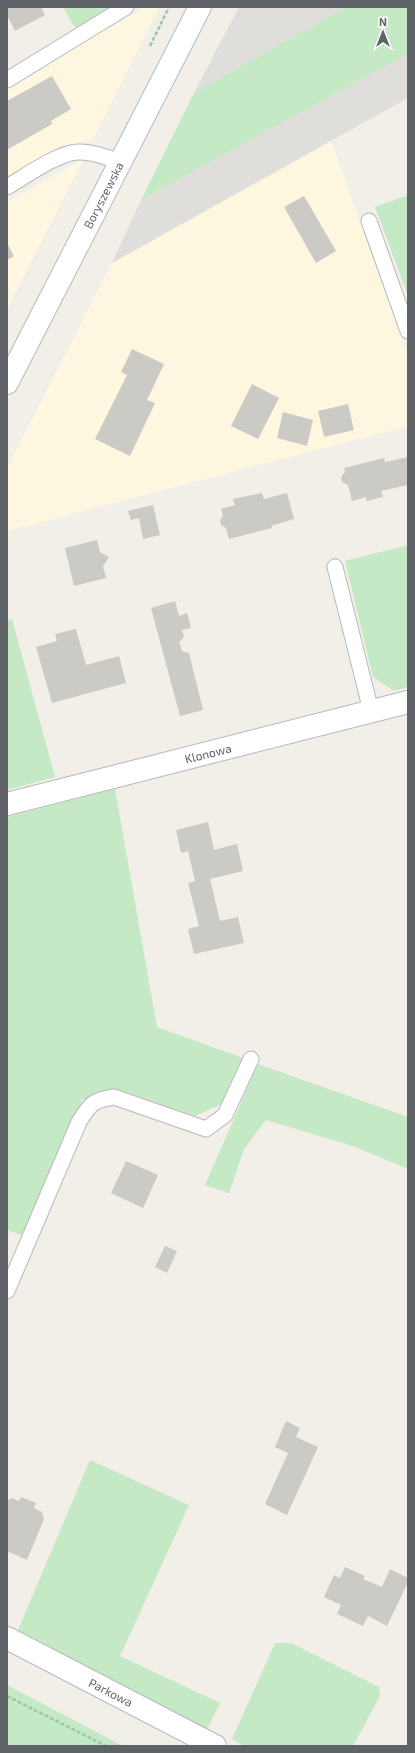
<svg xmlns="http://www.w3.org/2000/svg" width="415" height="1753" viewBox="0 0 415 1753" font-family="'Exo 2',sans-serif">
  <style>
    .commercial { fill: #fef7e0 }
    .industrial { fill: #e0deda }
    .green { fill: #c5e8c5 }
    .building { fill: #cccac5 }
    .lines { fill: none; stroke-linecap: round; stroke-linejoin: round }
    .lane-casing { stroke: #b5b8bc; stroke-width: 17 }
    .street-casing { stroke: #b5b8bc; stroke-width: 24 }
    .secondary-casing { stroke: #b6babf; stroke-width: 24 }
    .path { stroke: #9cc7a9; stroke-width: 2.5; stroke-dasharray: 4 2; stroke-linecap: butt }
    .lane { stroke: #fff; stroke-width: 15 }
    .street { stroke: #fff; stroke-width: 22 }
    .secondary { stroke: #fff; stroke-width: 22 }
    .labels { text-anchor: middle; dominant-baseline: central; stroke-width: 3; stroke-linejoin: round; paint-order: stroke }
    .street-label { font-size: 12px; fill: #5f6368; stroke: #fff }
  </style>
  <rect width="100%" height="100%" fill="#f1efe8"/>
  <path class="commercial" d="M146 7H159L93 140 57 151 7 179V86Z
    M331 141 408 356V426L7 531V468L112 263Z
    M84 159 56 213 7 309V202Z"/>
  <path class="industrial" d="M239 7H346L194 93Z
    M408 54V98L112 263 141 200Z"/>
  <path class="green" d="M63 7H113L75 28Z
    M346 7H408V54L141 200 194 93Z
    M408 195V293H407L375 207Z
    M408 545V687L394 691 373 677 345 561Z
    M12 619 55 777 7 790V620Z
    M115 789 157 1027 243 1058 222 1104 195 1116 117 1089 82 1100 24 1236 7 1230V817Z
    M258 1064 408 1117V1169L353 1146 266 1120 244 1149 229 1193 205 1185Z
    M90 1460 189 1505 120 1656 220 1703 207 1729 18 1630Z
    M275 1643H291L379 1687 380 1696 353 1746H244L232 1739Z
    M7 1685 123 1746H7Z"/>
  <path class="building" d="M7 7H41L45 15 15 31 7 15Z
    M52 76 71 109 51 121 52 124 7 150V101Z
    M304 196 336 251 316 263 284 207Z
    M7 243 14 256 7 260Z
    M132 349 164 364 147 400 155 403 130 456 95 439 127 375 121 372Z
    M252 384 279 398 258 439 231 426Z
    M348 404 354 430 324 437 318 411Z
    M283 412 313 420 307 446 277 438Z
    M408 457V485L381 491 383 497 366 501V497L352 501 348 485 342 482 341 477 345 472 344 468 384 458 385 462Z
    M262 493 264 499 287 493 294 519 271 526 272 528 229 539 226 528 221 525 220 520 223 516 221 509 235 505 233 499Z
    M153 505 160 535 143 539 139 518 131 520 128 511Z
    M97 540 100 552 109 557 103 566 106 578 74 586 65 548Z
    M175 601 179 616 187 613 191 628 182 630 184 636 181 641H179L182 651 189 653 203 710 180 716 151 608Z
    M76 629 86 665 119 656 126 683 52 703 36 647 57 641 55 634Z
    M208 822 214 850 237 844 243 871 210 879 220 921 238 917 244 943 194 954 188 929 199 926 188 883 195 881 188 851 181 853 176 830Z
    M126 1161 158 1175 143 1208 111 1193Z
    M165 1246 177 1251 167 1273 155 1267Z
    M286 1421 300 1428 296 1437 318 1447 287 1515 265 1504 288 1453 275 1447Z
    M21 1497 36 1503 34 1508 42 1512 44 1519 27 1560 7 1551V1501L12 1498 19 1501Z
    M345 1567 365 1576 363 1579 382 1587 390 1569 408 1578V1582L387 1626 368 1616 363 1626 337 1614 341 1605 324 1597 334 1575 340 1578Z"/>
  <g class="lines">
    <g class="lane-casing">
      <path id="lane" d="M7 80 126 7
        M7 187C24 177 58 153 77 152 91 151 106 157 119 162
        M369 221 408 331
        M335 567 371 711
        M7 1291 79 1122C90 1104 93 1100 114 1097L206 1129 225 1115 251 1059"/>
    </g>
    <g class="street-casing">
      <path id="street" d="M7 804 408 702
        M7 1638 215 1746"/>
    </g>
    <g class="secondary-casing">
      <path id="secondary" d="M7 383 200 7"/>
    </g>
    <path class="path" d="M150 46 169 7
      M7 1696 106 1746"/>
    <use href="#lane" class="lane"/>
    <use href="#street" class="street"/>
    <use href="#secondary" class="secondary"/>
  </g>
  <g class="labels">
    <g class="street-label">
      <text transform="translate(103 195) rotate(-63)">Boryszewska</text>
      <text transform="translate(208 753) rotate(-14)">Klonowa</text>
      <text transform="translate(111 1692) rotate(27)">Parkowa</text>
    </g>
  </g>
  <rect width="415" height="1753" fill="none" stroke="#5f6368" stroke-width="16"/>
  <g transform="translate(383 32)" stroke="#ffffff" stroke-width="3" paint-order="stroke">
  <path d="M0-3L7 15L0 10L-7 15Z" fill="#5f6368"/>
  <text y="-6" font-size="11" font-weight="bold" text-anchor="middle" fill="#5f6368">N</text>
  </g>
</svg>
